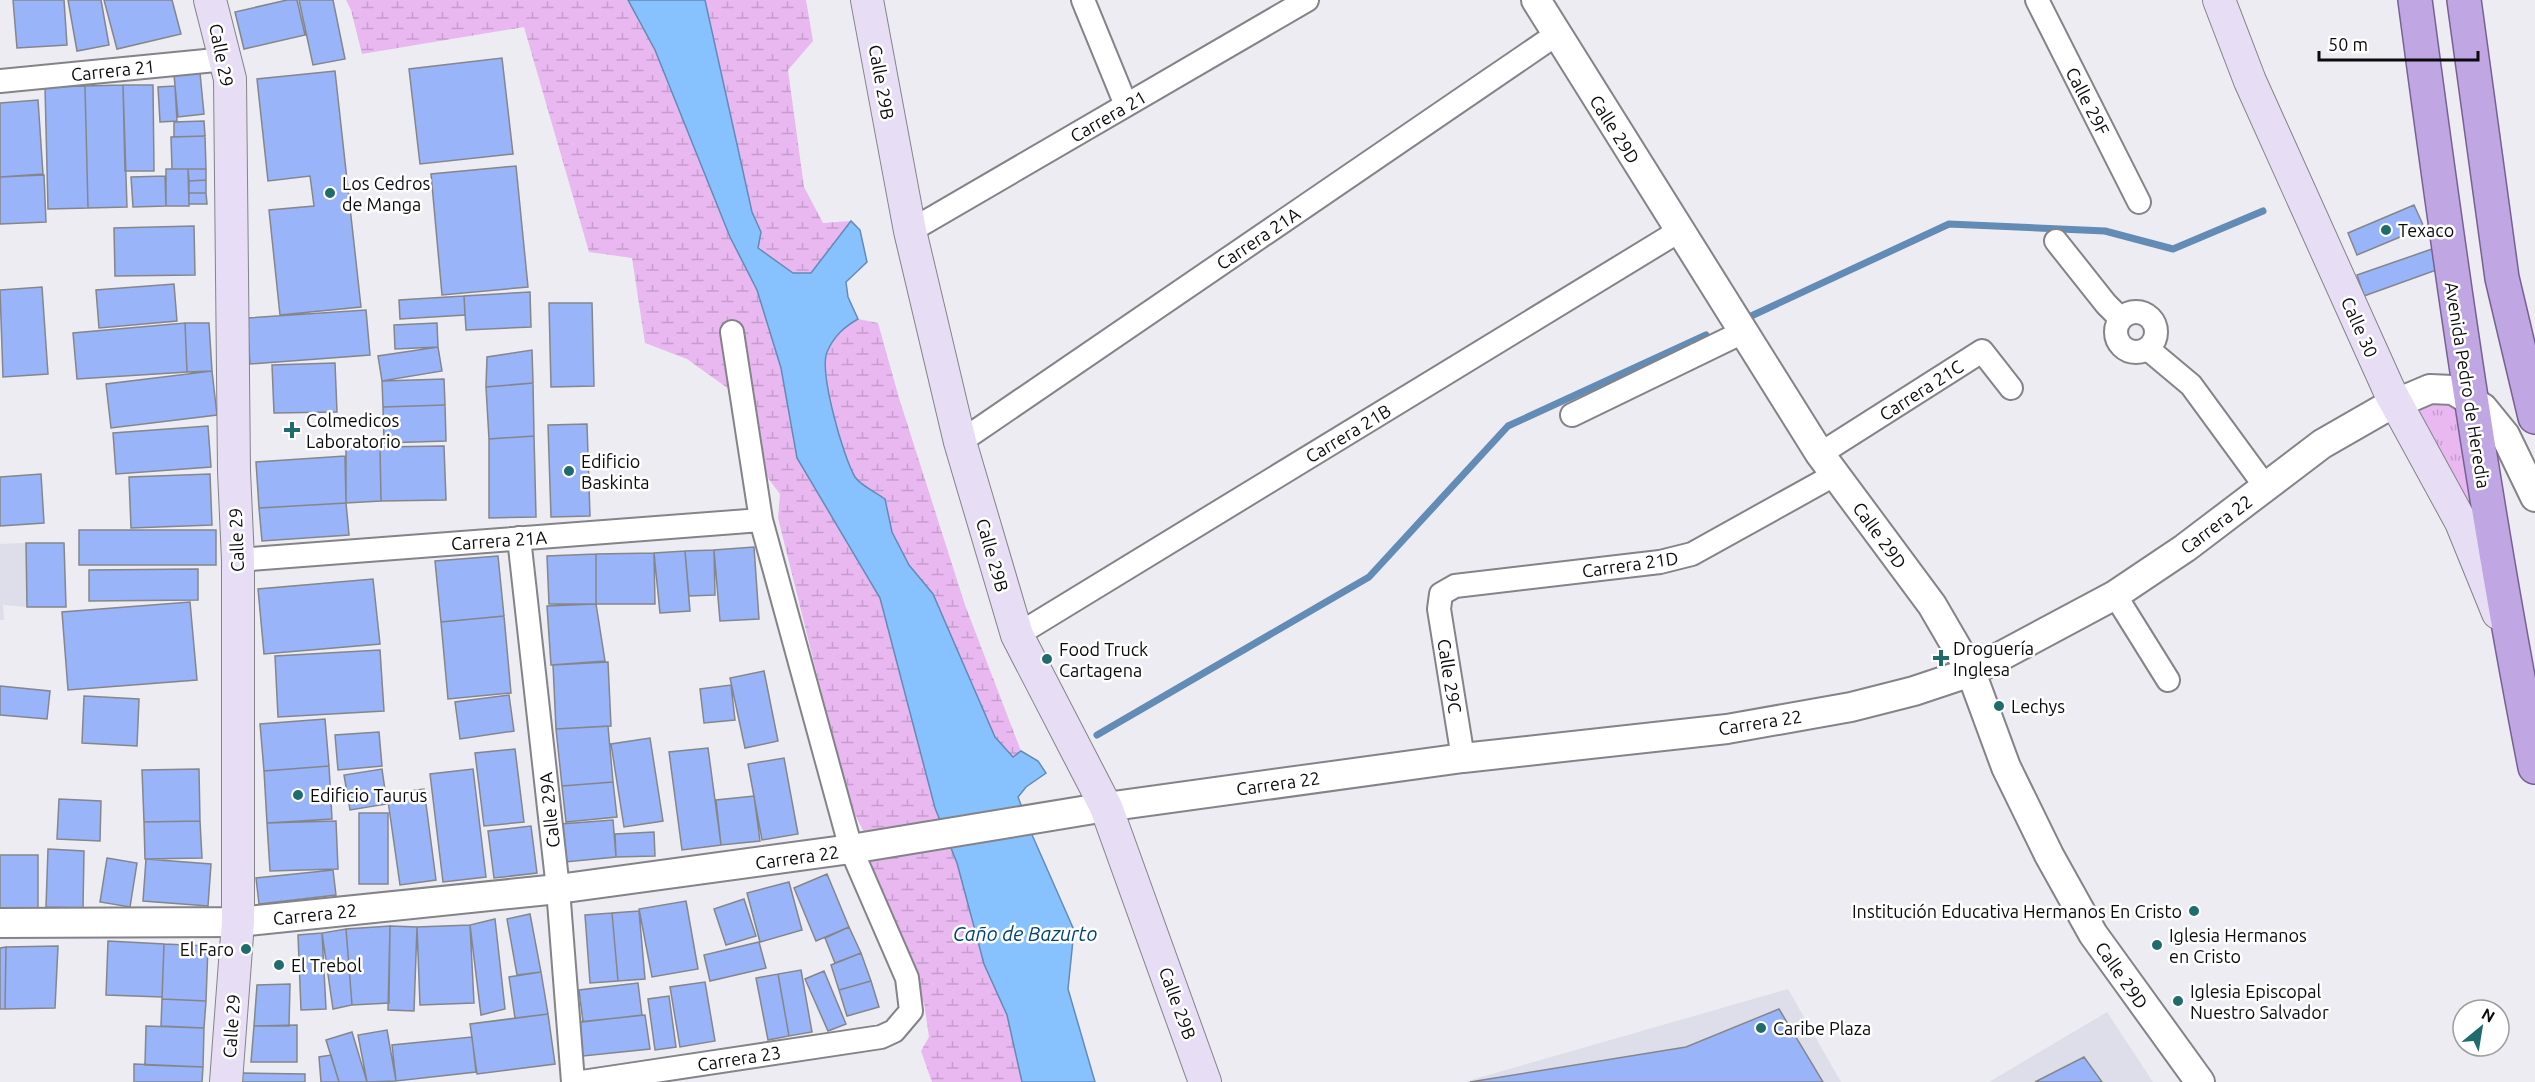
<svg xmlns="http://www.w3.org/2000/svg" width="2535" height="1082" viewBox="0 0 2535 1082" font-family="Ubuntu,sans-serif">
  <style>
    .built { fill: #dedeea }
    .wetland { fill: url(#wetland-marsh) }
    .park { fill: url(#park-tufts) }
    .water { fill: #88c2fe; stroke: #628bb6; stroke-width: 1.5 }
    .lines { fill: none; stroke-linecap: round; stroke-linejoin: round }
    .stream { stroke: #628bb6; stroke-width: 7 }
    .building { fill: #99b4f9; stroke: #84868b; stroke-width: 1.5 }
    .minor-casing { stroke: #838388; stroke-width: 26 }
    .tertiary-casing { stroke: #838388; stroke-width: 32 }
    .secondary-casing { stroke: #838388; stroke-width: 34 }
    .trunk-casing { stroke: #766193; stroke-width: 36 }
    .minor { stroke: #fff; stroke-width: 22 }
    .tertiary { stroke: #fff; stroke-width: 28 }
    .secondary { stroke: #e7ddf4; stroke-width: 32 }
    .trunk { stroke: #c0a6e2; stroke-width: 33 }
    .poi-dot { fill: #206c6c; stroke: #fff; stroke-width: 2 }
    .labels { text-anchor: middle; dominant-baseline: central; stroke-width: 5; stroke-linejoin: round; paint-order: stroke }
    .street-label { font-size: 18px; fill: #0b0b0d; stroke: #fff }
    .poi-label { font-size: 18px; fill: #0b0b0d; stroke: #fff; text-anchor: start }
    .water-label { font-size: 20px; font-style: italic; fill: #004377; stroke: #fff }
  </style>
  <defs>
    <pattern id="wetland-marsh" width="20" height="14" patternUnits="userSpaceOnUse" patternTransform="scale(1.5)"><rect width="20" height="14" fill="#e9b8f1"/><path d="M1 5h8M5 5V1M11 12h8M15 12V8" fill="none" stroke="#c69dcd"/></pattern>
    <pattern id="park-tufts" width="24" height="20" patternUnits="userSpaceOnUse" patternTransform="scale(1.5)"><rect width="24" height="20" fill="#e9b8f1"/><path d="M3 7l-1-3M5 7V3M7 7l1-3M15 17l-1-3M17 17v-4M19 17l1-3" fill="none" stroke="#c69dcd"/></pattern>
  </defs>
  <rect width="100%" height="100%" fill="#ececf2"/>
  <path class="built" d="M26 543 27 607 3 605 4 620H0V544Z
    M1788 989 1841 1082H1464Z
    M2107 1012 2153 1082H1989Z"/>
  <path class="wetland" d="M346 0H628L655 50 730 237 757 290 781 368 797 458 880 598 935 808 957 863 984 963 1007 1015 1022 1082H932L921 1051 929 1037 924 1003 873 879 868 840 849 803 778 518 780 494 747 450 733 392 687 359 645 343 632 258 589 252 524 27 362 54 351 10Z
    M705 0H806L813 41 788 70 804 187 823 223 851 221 811 273H793L758 248 761 232 752 212Z
    M858 319 878 323 899 398 965 605 1021 751 1013 757 995 737 933 594 909 565 892 532 885 499C876 493 861 486 855 477 843 457 819 372 827 352 834 336 844 327 858 319Z"/>
  <path class="park" d="M2446 401 2464 410 2487 550 2418 411 2425 405Z"/>
  <path class="water" d="M628 0H705L752 212 761 232 758 248 793 273H811L851 221 860 230 867 262 846 282 848 297 858 319C844 327 834 336 827 352 819 372 843 457 855 477 861 486 876 492 885 499L892 532 909 565 933 594 995 737 1013 757 1021 751 1038 761 1046 773 1026 787 1018 797 1033 837 1074 930 1068 989 1095 1082H1022L1007 1015 984 964 957 863 935 808 880 598 797 458 781 368 757 290 730 237 655 50Z"/>
  <g class="lines">
    <path class="stream" d="M1749 317 1949 224 2105 231 2173 249 2263 211
      M1097 735 1369 577 1508 426 1706 335"/>
  </g>
  <path class="building" d="M13 0H64L67 45 17 48Z
    M68 0H101L109 45 77 51Z
    M104 0H172L181 34 117 49Z
    M287 0H297L305 35 244 49 235 12Z
    M299 0H333L345 59 313 65Z
    M502 58 513 154 420 164 409 69Z
    M335 71 361 307 280 315 269 210 314 206 310 176 268 181 257 79Z
    M200 73 204 114 178 117 174 75Z
    M123 85H153L154 171H125Z
    M123 85 127 207 88 208 85 86Z
    M85 86 88 208 48 209 45 87Z
    M175 86 177 121 160 122 158 87Z
    M38 100 43 174 0 177V103Z
    M204 121 205 136 174 137V122Z
    M205 136 206 169H172L171 137Z
    M516 166 528 287 442 295 431 174Z
    M166 169H188L189 206H166Z
    M188 169H206V180L189 181Z
    M44 175 46 222 0 224V177Z
    M165 176 166 206 133 207 131 177Z
    M206 180V193H189V181Z
    M189 193H206L207 204H189Z
    M2414 205 2424 227 2357 255 2348 233Z
    M194 226 195 275 115 276 114 228Z
    M2432 249 2439 269 2364 296 2357 275Z
    M174 284 177 321 99 328 96 290Z
    M42 287 48 374 3 377 0 290Z
    M530 292 531 327 466 330 464 296Z
    M464 296 465 315 400 319 399 300Z
    M549 303H592L594 386 551 387Z
    M366 310 370 355 250 364 247 318Z
    M185 323 187 372 77 379 73 333Z
    M185 323H209L212 371 187 372Z
    M437 323 438 347 395 349 394 325Z
    M438 347 442 371 382 381 378 356Z
    M532 350 533 383 486 387 487 357Z
    M335 363 337 412 274 413 272 365Z
    M212 371 217 415 111 428 106 384Z
    M444 379 445 405 383 407 382 381Z
    M533 383 534 436 489 439 486 387Z
    M445 405 446 441 384 443 383 407Z
    M587 424 590 516 551 517 548 425Z
    M208 426 211 467 116 474 113 433Z
    M534 436 536 517 489 518V439Z
    M444 446 446 500 381 501 380 447Z
    M380 447 381 501 346 503V448Z
    M345 456 346 503 259 508 256 462Z
    M41 474 44 523 0 526V477Z
    M210 474 212 525 131 528 129 477Z
    M346 503 349 535 262 541 259 508Z
    M79 530H216V565H79Z
    M26 543H64L66 607H27Z
    M754 547 759 619 720 621 714 550Z
    M714 550 715 595 689 596 685 551Z
    M685 551 690 611 660 613 654 553Z
    M654 553 655 604H596V554Z
    M596 554V604H549L547 556Z
    M498 556 504 616 441 622 435 561Z
    M198 569V600L89 601V570Z
    M373 579 380 644 264 654 258 589Z
    M190 602 197 680 68 690 62 612Z
    M596 604 605 661 551 665 547 606Z
    M504 616 511 693 448 699 441 622Z
    M380 650 384 711 278 717 275 656Z
    M608 662 611 726 556 729 553 665Z
    M764 671 778 741 745 748 730 678Z
    M731 685 735 720 704 723 700 689Z
    M0 686 50 691 47 719 0 715Z
    M509 695 514 731 460 739 455 702Z
    M84 696 139 699 137 746 82 743Z
    M325 719 329 766 264 771 260 724Z
    M608 726 613 782 562 786 556 729Z
    M379 732 382 766 338 770 335 735Z
    M650 738 663 821 624 827 611 744Z
    M708 748 721 845 682 850 669 752Z
    M515 749 524 822 484 826 475 753Z
    M784 758 798 834 762 840 748 764Z
    M329 766 332 819 267 823 264 771Z
    M199 769 200 821 144 822 142 770Z
    M382 769 387 804 350 810 344 775Z
    M473 769 486 877 443 882 430 774Z
    M613 782 617 817 566 822 562 786Z
    M424 789 436 880 400 885 387 794Z
    M754 796 760 841 721 845 716 800Z
    M59 799 101 801 100 841 57 839Z
    M359 813H388V884H359Z
    M613 820 616 857 565 862 561 824Z
    M200 821 202 858 145 859 144 822Z
    M336 821 338 869 270 871 267 823Z
    M531 826 537 873 494 878 488 831Z
    M654 832 655 856 616 857 615 834Z
    M48 849 84 851 83 908 46 907Z
    M0 855H38V911H0Z
    M107 858 137 863 130 907 100 902Z
    M146 859 211 864 208 906 143 901Z
    M333 870 336 895 259 904 256 878Z
    M827 874 849 927 816 941 794 888Z
    M789 882 802 930 760 942 747 893Z
    M744 899 756 936 726 945 714 909Z
    M686 901 698 969 652 977 639 909Z
    M639 911 645 979 618 981 612 913Z
    M612 913 618 981 590 983 585 915Z
    M530 914 541 972 517 975 507 919Z
    M495 919 505 1009 481 1015 470 925Z
    M470 925 474 1003 420 1005 417 927Z
    M390 926 417 927 414 1011 388 1010Z
    M390 926 389 1003 352 1005 346 929Z
    M849 927 861 953 835 963 825 938Z
    M346 929 352 1005 333 1009 322 933Z
    M322 933 326 1009 301 1010 298 935Z
    M108 941 164 944 162 997 106 995Z
    M759 942 766 968 710 981 704 955Z
    M164 944 208 946 206 1001 162 999Z
    M58 946 55 1008 5 1009 6 947Z
    M6 947 5 1009H0V948Z
    M861 953 871 981 839 990 831 965Z
    M801 970 812 1032 789 1036 778 974Z
    M824 971 846 1024 828 1031 805 979Z
    M541 972 548 1014 515 1018 509 977Z
    M778 974 789 1036 768 1040 756 978Z
    M871 981 879 1007 847 1016 839 990Z
    M705 982 715 1041 680 1047 670 987Z
    M638 983 642 1015 583 1022 579 990Z
    M290 984 289 1026H254L257 985Z
    M669 996 676 1047 655 1050 648 999Z
    M162 999 206 1001 204 1028 161 1026Z
    M1779 1009 1823 1082H1470L1686 1047Z
    M548 1014 555 1064 477 1074 470 1024Z
    M645 1015 650 1049 583 1056 579 1022Z
    M297 1025V1062H251L254 1026Z
    M146 1026 204 1028 203 1067 145 1065Z
    M387 1030 396 1081 367 1082 358 1035Z
    M352 1032 367 1082H339L326 1040Z
    M472 1037 476 1072 396 1081 392 1045Z
    M331 1055 339 1082H321L319 1057Z
    M2084 1057 2102 1082H2035Z
    M134 1064 203 1067 202 1082H134Z
    M242 1073 305 1074V1082H242Z"/>
  <g class="lines">
    <g class="minor-casing">
      <path id="minor" d="M1083 0 1126 105
        M2037 0 2139 202
        M0 81 226 59
        M910 231 1307 0
        M2056 241 2106 304 2120 318
        M2116 332a20 20 0 1 1 40 0a20 20 0 1 1-40 0Z
        M2148 349 2191 385 2265 486
        M1572 415 1743 332
        M960 442 1557 34
        M1820 454 1982 351 2011 388
        M519 538 558 889 573 1082
        M238 560 761 520
        M2115 595 2168 680
        M1017 635 1679 231
        M1463 758 1439 609 1441 594 1455 586 1660 562 1692 554 1836 474
        M582 1082 881 1037 894 1031 911 1011 907 978 851 849 761 520 732 332"/>
    </g>
    <g class="tertiary-casing">
      <path id="tertiary" d="M1536 0 1820 454 1932 605 1971 672 2006 767 2049 855 2093 934 2200 1082
        M0 923 238 922 558 889 851 849 1106 807 1463 758 1727 729 1851 707 1914 691 1971 672 2115 595 2185 548 2322 444 2383 409 2430 389 2453 390 2483 408 2505 435 2535 497"/>
    </g>
    <g class="secondary-casing">
      <path id="secondary" d="M210 0 230 79 234 471 238 560V922L226 1082
        M867 0 910 231 960 442 1017 635 1106 807 1205 1082
        M2219 0 2250 81 2390 392 2461 522 2498 613"/>
    </g>
    <g class="trunk-casing">
      <path id="trunk" d="M2415 0C2449 257 2485 513 2535 767
        M2464 0 2502 278 2535 417"/>
    </g>
    <use href="#minor" class="minor"/>
    <use href="#tertiary" class="tertiary"/>
    <use href="#secondary" class="secondary"/>
    <use href="#trunk" class="trunk"/>
  </g>
  <g class="poi-dot">
    <circle cx="330" cy="193" r="6"/>
    <circle cx="2386" cy="230" r="6"/>
    <path d="M289 421h6v6h6v6h-6v6h-6v-6h-6v-6h6z"/>
    <circle cx="569" cy="471" r="6"/>
    <path d="M1938 649h6v6h6v6h-6v6h-6v-6h-6v-6h6z"/>
    <circle cx="1047" cy="659" r="6"/>
    <circle cx="1999" cy="706" r="6"/>
    <circle cx="298" cy="795" r="6"/>
    <circle cx="2194" cy="911" r="6"/>
    <circle cx="2157" cy="945" r="6"/>
    <circle cx="246" cy="949" r="6"/>
    <circle cx="279" cy="965" r="6"/>
    <circle cx="2178" cy="1001" r="6"/>
    <circle cx="1761" cy="1028" r="6"/>
  </g>
  <g class="labels">
    <g class="street-label">
      <text transform="translate(222 55) rotate(79)">Calle 29</text>
      <text transform="translate(113 70) rotate(-6)">Carrera 21</text>
      <text transform="translate(882 82) rotate(80)">Calle 29B</text>
      <text transform="translate(2088 101) rotate(63)">Calle 29F</text>
      <text transform="translate(1108 116) rotate(-30)">Carrera 21</text>
      <text transform="translate(1615 129) rotate(58)">Calle 29D</text>
      <text transform="translate(1258 238) rotate(-34)">Carrera 21A</text>
      <text transform="translate(2360 327) rotate(66)">Calle 30</text>
      <text transform="translate(2468 385) rotate(81)">Avenida Pedro de Heredia</text>
      <text transform="translate(1921 390) rotate(-33)">Carrera 21C</text>
      <text transform="translate(1348 433) rotate(-31)">Carrera 21B</text>
      <text transform="translate(2216 524) rotate(-37)">Carrera 22</text>
      <text transform="translate(1880 535) rotate(54)">Calle 29D</text>
      <text transform="translate(236 540) rotate(-92)">Calle 29</text>
      <text transform="translate(499 540) rotate(-4)">Carrera 21A</text>
      <text transform="translate(993 555) rotate(74)">Calle 29B</text>
      <text transform="translate(1630 564) rotate(-8)">Carrera 21D</text>
      <text transform="translate(1450 676) rotate(81)">Calle 29C</text>
      <text transform="translate(1760 722) rotate(-9)">Carrera 22</text>
      <text transform="translate(1278 783) rotate(-8)">Carrera 22</text>
      <text transform="translate(549 810) rotate(-96)">Calle 29A</text>
      <text transform="translate(797 857) rotate(-8)">Carrera 22</text>
      <text transform="translate(315 914) rotate(-6)">Carrera 22</text>
      <text transform="translate(2122 975) rotate(55)">Calle 29D</text>
      <text transform="translate(1178 1003) rotate(70)">Calle 29B</text>
      <text transform="translate(231 1026) rotate(-86)">Calle 29</text>
      <text transform="translate(739 1058) rotate(-9)">Carrera 23</text>
    </g>
    <g class="poi-label">
      <text x="342" y="183">Los Cedros<tspan x="342" dy="21">de Manga</tspan></text>
      <text x="2398" y="230">Texaco</text>
      <text x="306" y="420">Colmedicos<tspan x="306" dy="21">Laboratorio</tspan></text>
      <text x="581" y="461">Edificio<tspan x="581" dy="21">Baskinta</tspan></text>
      <text x="1953" y="648">Droguería<tspan x="1953" dy="21">Inglesa</tspan></text>
      <text x="1059" y="649">Food Truck<tspan x="1059" dy="21">Cartagena</tspan></text>
      <text x="2011" y="706">Lechys</text>
      <text x="310" y="795">Edificio Taurus</text>
      <text x="2182" y="911" text-anchor="end">Institución Educativa Hermanos En Cristo</text>
      <text x="2169" y="935">Iglesia Hermanos<tspan x="2169" dy="21">en Cristo</tspan></text>
      <text x="234" y="949" text-anchor="end">El Faro</text>
      <text x="291" y="965">El Trebol</text>
      <text x="2190" y="991">Iglesia Episcopal<tspan x="2190" dy="21">Nuestro Salvador</tspan></text>
      <text x="1773" y="1028">Caribe Plaza</text>
    </g>
    <g class="water-label">
      <text x="1025" y="933">Caño de Bazurto</text>
    </g>
  </g>
  <g transform="translate(2481 1028) rotate(30)"><circle r="28" fill="#ffffff" stroke="#9d9d9e" stroke-width="1.5"/>
  <path d="M0-4.5L10 22L0 15L-10 22Z" fill="#206c6c"/>
  <text y="-9" font-size="16" font-weight="bold" text-anchor="middle" fill="#0b0b0d">N</text>
  </g>
  <path d="M2319 51v9h159v-9" fill="none" stroke="#0b0b0d" stroke-width="3"/>
  <text x="2328" y="51" font-size="18" fill="#0b0b0d" stroke="#ffffff" stroke-width="4.5" paint-order="stroke">50 m</text>
</svg>
